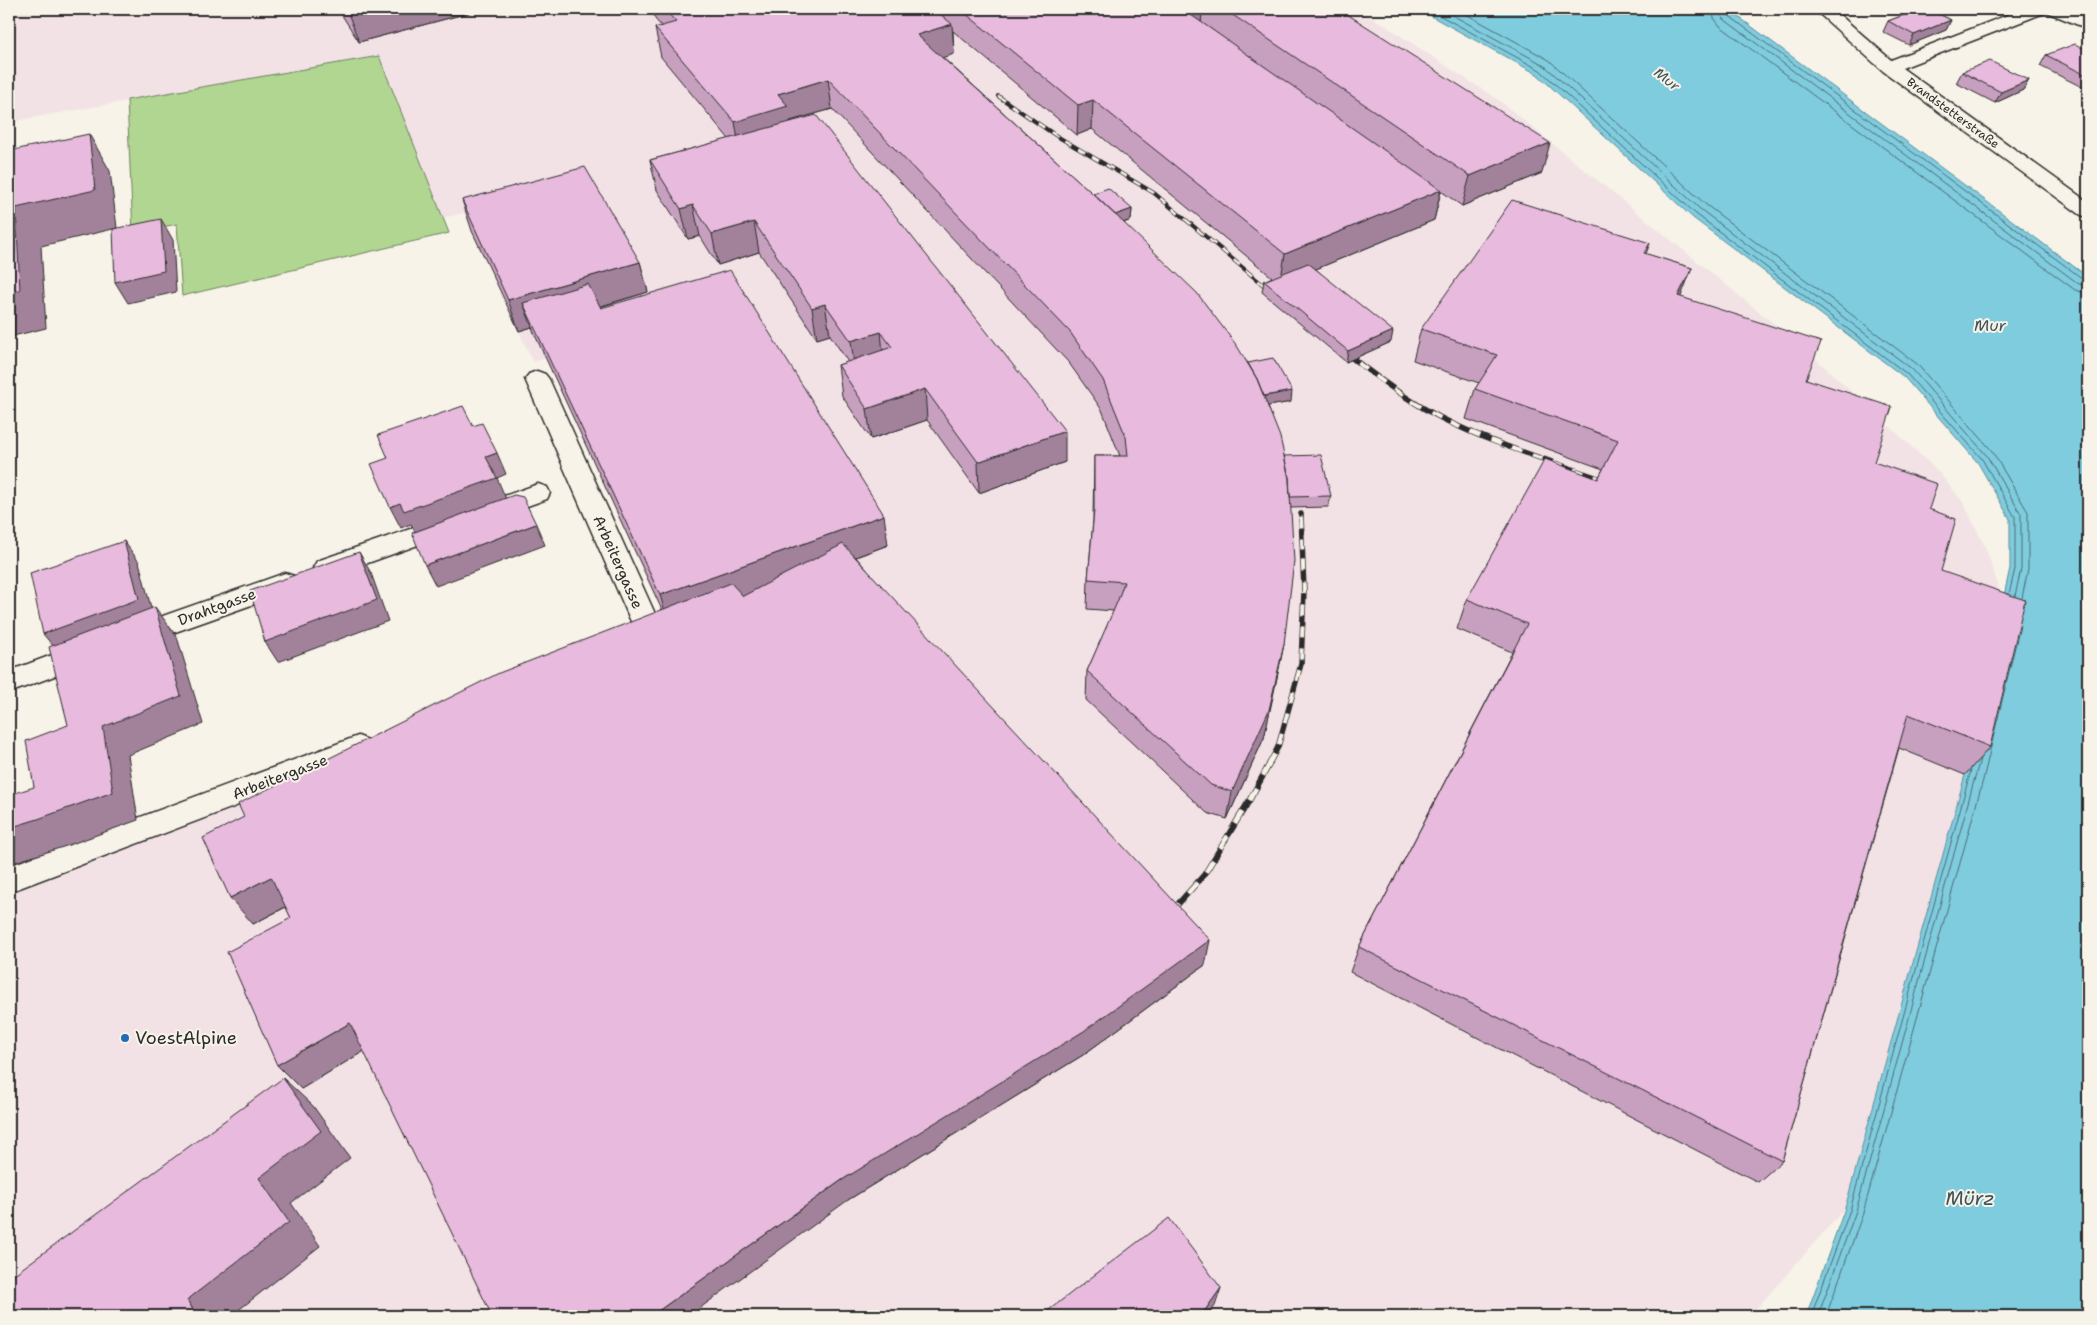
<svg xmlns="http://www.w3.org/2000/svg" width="2097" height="1325" viewBox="0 0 2097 1325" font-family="'Shantell Sans',sans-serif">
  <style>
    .built { fill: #f2e2e5 }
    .green { fill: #b1d692; stroke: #6e805e }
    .water { fill: #7fccdf; stroke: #5d8c97 }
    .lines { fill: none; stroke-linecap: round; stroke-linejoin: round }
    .shore { stroke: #4d6b73; stroke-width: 1 }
    .minor-casing { stroke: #2b2b2b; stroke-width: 3 }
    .minor { fill: #f7f3e8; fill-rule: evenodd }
    .rail-far2-casing { stroke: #2b2b2b; stroke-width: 4 }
    .rail-far1-casing { stroke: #2b2b2b; stroke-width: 5.5 }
    .rail-casing { stroke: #2b2b2b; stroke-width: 6 }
    .rail-far2 { stroke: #f7f3e8; stroke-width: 2.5; stroke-dasharray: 8; stroke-linecap: butt }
    .rail-far1 { stroke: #f7f3e8; stroke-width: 4; stroke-dasharray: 11; stroke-linecap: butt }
    .rail { stroke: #f7f3e8; stroke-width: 4.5; stroke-dasharray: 14; stroke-linecap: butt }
    .wall { fill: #c8a0bf; stroke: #2b2b2b }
    .shaded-wall { fill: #a2829b; stroke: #2b2b2b }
    .building { fill: #e8bade; stroke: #2b2b2b }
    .poi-dot { fill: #1f6fb2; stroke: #f7f3e8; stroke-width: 2 }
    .labels { text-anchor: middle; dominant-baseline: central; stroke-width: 4; stroke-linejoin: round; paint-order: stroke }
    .far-street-label { font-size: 12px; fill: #2b2b2b; stroke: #f7f3e8 }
    .far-water-label { font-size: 14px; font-style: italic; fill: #405358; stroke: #f7f3e8 }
    .street-label { font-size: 15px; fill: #2b2b2b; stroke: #f7f3e8 }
    .water-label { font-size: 16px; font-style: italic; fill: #405358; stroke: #f7f3e8 }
    .near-poi-label { font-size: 18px; fill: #2b2b2b; stroke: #f7f3e8; text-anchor: start }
    .near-water-label { font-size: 19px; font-style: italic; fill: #405358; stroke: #f7f3e8 }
  </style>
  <rect width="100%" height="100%" fill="#f7f3e8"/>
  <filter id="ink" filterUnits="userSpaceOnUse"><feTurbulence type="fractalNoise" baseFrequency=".02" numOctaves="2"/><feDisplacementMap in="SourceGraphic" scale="10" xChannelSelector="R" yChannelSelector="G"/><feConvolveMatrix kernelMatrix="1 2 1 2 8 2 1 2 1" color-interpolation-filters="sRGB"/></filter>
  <g filter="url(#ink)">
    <path class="built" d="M9 9H1360L1500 101 1805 349 1937 470 1963 502 1987 551 2003 601 1965 775 1845 1208 1750 1316H19L9 1297V892L513 702 669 625 546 358 533 362 464 213 442 218 379 56 9 122Z"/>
    <path class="green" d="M379 56 449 233 182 296 177 224 133 233 127 100Z"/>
    <path class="water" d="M1418 9H1728L2088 277V1316H1806L1845 1208 1965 775 2010 568V519L1978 463 1904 377 1693 218 1537 74Z"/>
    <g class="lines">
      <path class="shore" d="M1428 9 1540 70 1696 214 1907 374 1982 459 2015 517V569L2009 594
        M1441 9 1544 65 1700 209 1912 369 1987 456 2021 514V569L2015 596
        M1457 9 1549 60 1705 204 1917 364 1992 451 2028 512V569L2022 598
        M1712 9 1714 18 1720 26 2075 290 2088 294
        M1720 9 1721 15 1725 20 2079 284 2088 286
        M1726 9 1728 15 2083 279 2088 280
        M1811 1316 1850 1210 1971 770
        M1818 1316 1856 1211 1980 759
        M1826 1316 1863 1213 1983 780 2020 626"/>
      <g class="minor-casing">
        <path id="minor" d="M1814 9H1833L1891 60 2023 9H2069L2088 18V29L2049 13 2046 9 2044 13 1902 68 2088 202V217L2081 215 1883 71Z
          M537 371 545 374 549 379 666 638 662 645 637 653 627 650 623 643 627 636 636 633 525 379 529 374Z
          M538 484 547 487 550 493 547 499 488 520 479 517 475 511 479 505Z
          M448 516 457 519 461 525 457 531 326 578 317 575 313 568 317 561Z
          M285 573 294 576 298 583 294 590 133 647 123 644 119 637 123 630Z
          M87 642 97 646 101 653 97 660 9 693V671Z
          M358 736 368 740 372 748 368 756 9 892V866Z"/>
      </g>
      <use href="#minor" class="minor"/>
      <g class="rail-far2-casing">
        <path id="rail-far2" d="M998 96 1055 135 1154 193 1274 294"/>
      </g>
      <g class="rail-far1-casing">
        <path id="rail-far1" d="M1341 349C1373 375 1405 399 1441 418 1492 444 1548 460 1601 479
          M1269 764 1278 747 1301 664 1304 591 1301 514"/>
      </g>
      <g class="rail-casing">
        <path id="rail" d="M1169 914 1204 875 1249 801 1270 763"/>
      </g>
      <use href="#rail-far2" class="rail-far2"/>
      <use href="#rail-far1" class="rail-far1"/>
      <use href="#rail" class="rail"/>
    </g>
    <path class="wall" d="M338 9H483L359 42Z
      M652 9H1339L1542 173 1462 206 1441 191 1434 220 1316 269 1391 342 1346 362 1262 292 1264 281 1272 277 1092 129 1077 135 953 31 954 54 942 57 1093 194 1132 209 1131 220 1124 223 1248 363 1291 402 1268 406 1284 456 1331 496 1328 507 1290 508 1284 644 1278 673 1264 738 1227 819 1207 813 1086 700 1087 671 1114 611 1087 609 1088 579 1093 520 1094 456H1120L1102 410 1069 363 832 109 790 121 1065 462 979 493 927 420 871 439 842 396 838 365 848 362 830 335 817 339 759 252 718 265 700 236 688 239 657 190 650 160 729 139 661 57 655 28 661 26 655 19Z
      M1906 9H1929L1951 20 1946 30 1909 45 1883 32 1888 21 1912 12Z
      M1932 9H1950L1941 13Z
      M2088 51V90L2040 66 2046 55Z
      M1962 72 2029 80 2023 90 1995 103 1956 83Z
      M462 200 640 262 648 292 600 307 601 308 888 545 856 557 1205 965 1083 1055 848 1200 364 1051 301 1089 291 918 286 907 253 924 662 610 534 333 532 327 519 331 472 231Z
      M1650 243 1646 254 1692 268 1680 297 1806 379 1874 462 1929 509 1941 571 1990 747 1965 775 1899 748 1782 1161 1758 1182 1350 972 1359 947 1512 652 1457 629 1467 599 1598 479 1603 469 1466 419 1475 389 1479 383 1413 360 1421 329Z"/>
    <path class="shaded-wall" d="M366 9H483L359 42 348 13Z
      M1943 9H1950L1941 13Z
      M1202 11 1200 40 1191 15Z
      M1951 20 1946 30 1909 45 1914 35Z
      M952 24 954 54 919 65 917 35Z
      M828 79 832 109 790 121 793 136 740 152 735 122 778 94Z
      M2029 80 2023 90 1995 103 2001 92Z
      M1093 100 1092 129 1077 135 1078 105Z
      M89 134 110 171 117 228 41 246 46 328 9 337V293L16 208Z
      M1550 143 1542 173 1462 206 1470 176Z
      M1441 190 1434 220 1280 284 1285 254Z
      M693 205 700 236 688 239 681 209Z
      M1132 209 1131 220 1100 231V220Z
      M161 219 173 240 176 292 128 303 115 282Z
      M754 222 759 252 718 265 712 234Z
      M640 262 648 292 534 326 523 303 532 327 519 331 508 300Z
      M1692 268 1680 299 1678 296Z
      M825 304 830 335 817 339 812 308Z
      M1393 331 1391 342 1346 362 1348 351Z
      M881 332 884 363 855 372 851 341Z
      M925 389 927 420 871 439 867 409Z
      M1292 391 1291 402 1253 409 1254 398Z
      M1065 431V462L979 493 978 462Z
      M497 453 506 474 497 478 506 499 415 532 411 524 401 528 390 507 486 457Z
      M884 515 888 545 669 625 660 595Z
      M536 524 545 545 436 586 425 565Z
      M124 541 139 562 154 619 60 654 43 634Z
      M359 552 371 573 388 621 278 662 265 642Z
      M155 607 177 637 203 724 128 755 138 820 66 846 9 864V828L103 727Z
      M1284 644 1264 738 1227 819 1232 792Z
      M271 877 293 903 253 924 230 898Z
      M1210 940 1205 965 1083 1055 848 1200 689 1316H651L842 1180Z
      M350 1023 371 1047 301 1089 277 1065Z
      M283 1078 313 1106 350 1158 291 1203 320 1246 231 1316H197L187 1300 259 1178Z
      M1221 1288 1215 1306 1208 1316H1201Z"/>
    <path class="building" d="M345 9H366L348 13Z
      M664 9H934L952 24 917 35 1101 201 1197 293 1237 346 1257 379 1280 437 1289 478 1294 561 1284 644 1269 710 1232 792 1211 785 1087 671 1118 600 1124 582 1088 579 1094 510V456H1128L1126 437 1103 380 1070 332 828 79 778 94 788 106 735 122 655 28 676 22Z
      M960 9H1199L1202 11 1191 15 1441 190 1285 254 1093 100 1078 105Z
      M1224 9H1339L1550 143 1470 176Z
      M1920 9H1929L1951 20 1914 35 1888 21Z
      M2075 44 2088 51V76L2046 55Z
      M1990 61 2029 80 2001 92 1962 72Z
      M816 115 1065 431 978 462 925 389 867 409 838 365 892 347 881 332 851 341 825 304 812 308 754 222 712 234 693 205 681 209 650 160Z
      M89 134 95 190 16 208 20 290 9 293V151Z
      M585 167 640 262 508 300 462 200Z
      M1108 188 1132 209 1115 215 1093 194Z
      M1512 200 1650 243 1644 253 1692 268 1678 296 1821 342 1806 379 1892 407 1874 462 1937 484 1929 509 1956 519 1941 571 2025 600 1990 747 1908 714 1782 1161 1359 947 1527 624 1467 599 1545 459 1598 479 1618 440 1475 389 1497 355 1421 329Z
      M161 219 164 271 115 282 113 229Z
      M1308 263 1393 331 1348 351 1264 281Z
      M730 270 884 515 660 595 523 303 588 284 601 308Z
      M1273 358 1292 391 1264 396 1257 379 1248 363Z
      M463 406 473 426 482 423 497 453 486 457 497 478 404 511 400 503 390 507 371 464 388 458 378 435Z
      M1321 455 1331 496 1290 497 1289 478 1284 456Z
      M514 495 523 497 536 524 425 565 412 533Z
      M124 541 139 599 43 634 30 573Z
      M843 544 1210 940 1084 1031 842 1180 651 1316H492L350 1023 277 1065 227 952 291 918 271 877 230 898 203 838 244 817 238 804 499 673 731 583 743 596Z
      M359 552 377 600 265 642 250 591Z
      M155 607 181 696 103 727 113 792 38 819 9 828V795L34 787 26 741 68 725 49 647Z
      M283 1078 321 1131 259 1178 289 1222 187 1300 197 1316H9V1278Z
      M1169 1218 1221 1288 1201 1316H1041Z"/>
  </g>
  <circle class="poi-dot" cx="125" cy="1038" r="5"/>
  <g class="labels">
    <g class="far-street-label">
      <text transform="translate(1953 113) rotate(36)">Brandstetterstraße</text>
    </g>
    <g class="far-water-label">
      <text transform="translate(1667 79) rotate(38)">Mur</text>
    </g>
    <g class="street-label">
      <text transform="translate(618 562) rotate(66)">Arbeitergasse</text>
      <text transform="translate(217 607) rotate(-20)">Drahtgasse</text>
      <text transform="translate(280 777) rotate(-21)">Arbeitergasse</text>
    </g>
    <g class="water-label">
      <text x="1990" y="325">Mur</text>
    </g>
    <g class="near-poi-label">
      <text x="135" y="1038">VoestAlpine</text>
    </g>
    <g class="near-water-label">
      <text x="1970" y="1198">Mürz</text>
    </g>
  </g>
  <rect width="2097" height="1325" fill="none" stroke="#f7f3e8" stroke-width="30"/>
  <rect x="15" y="15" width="2067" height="1295" fill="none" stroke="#2b2b2b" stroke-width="2" filter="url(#ink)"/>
</svg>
